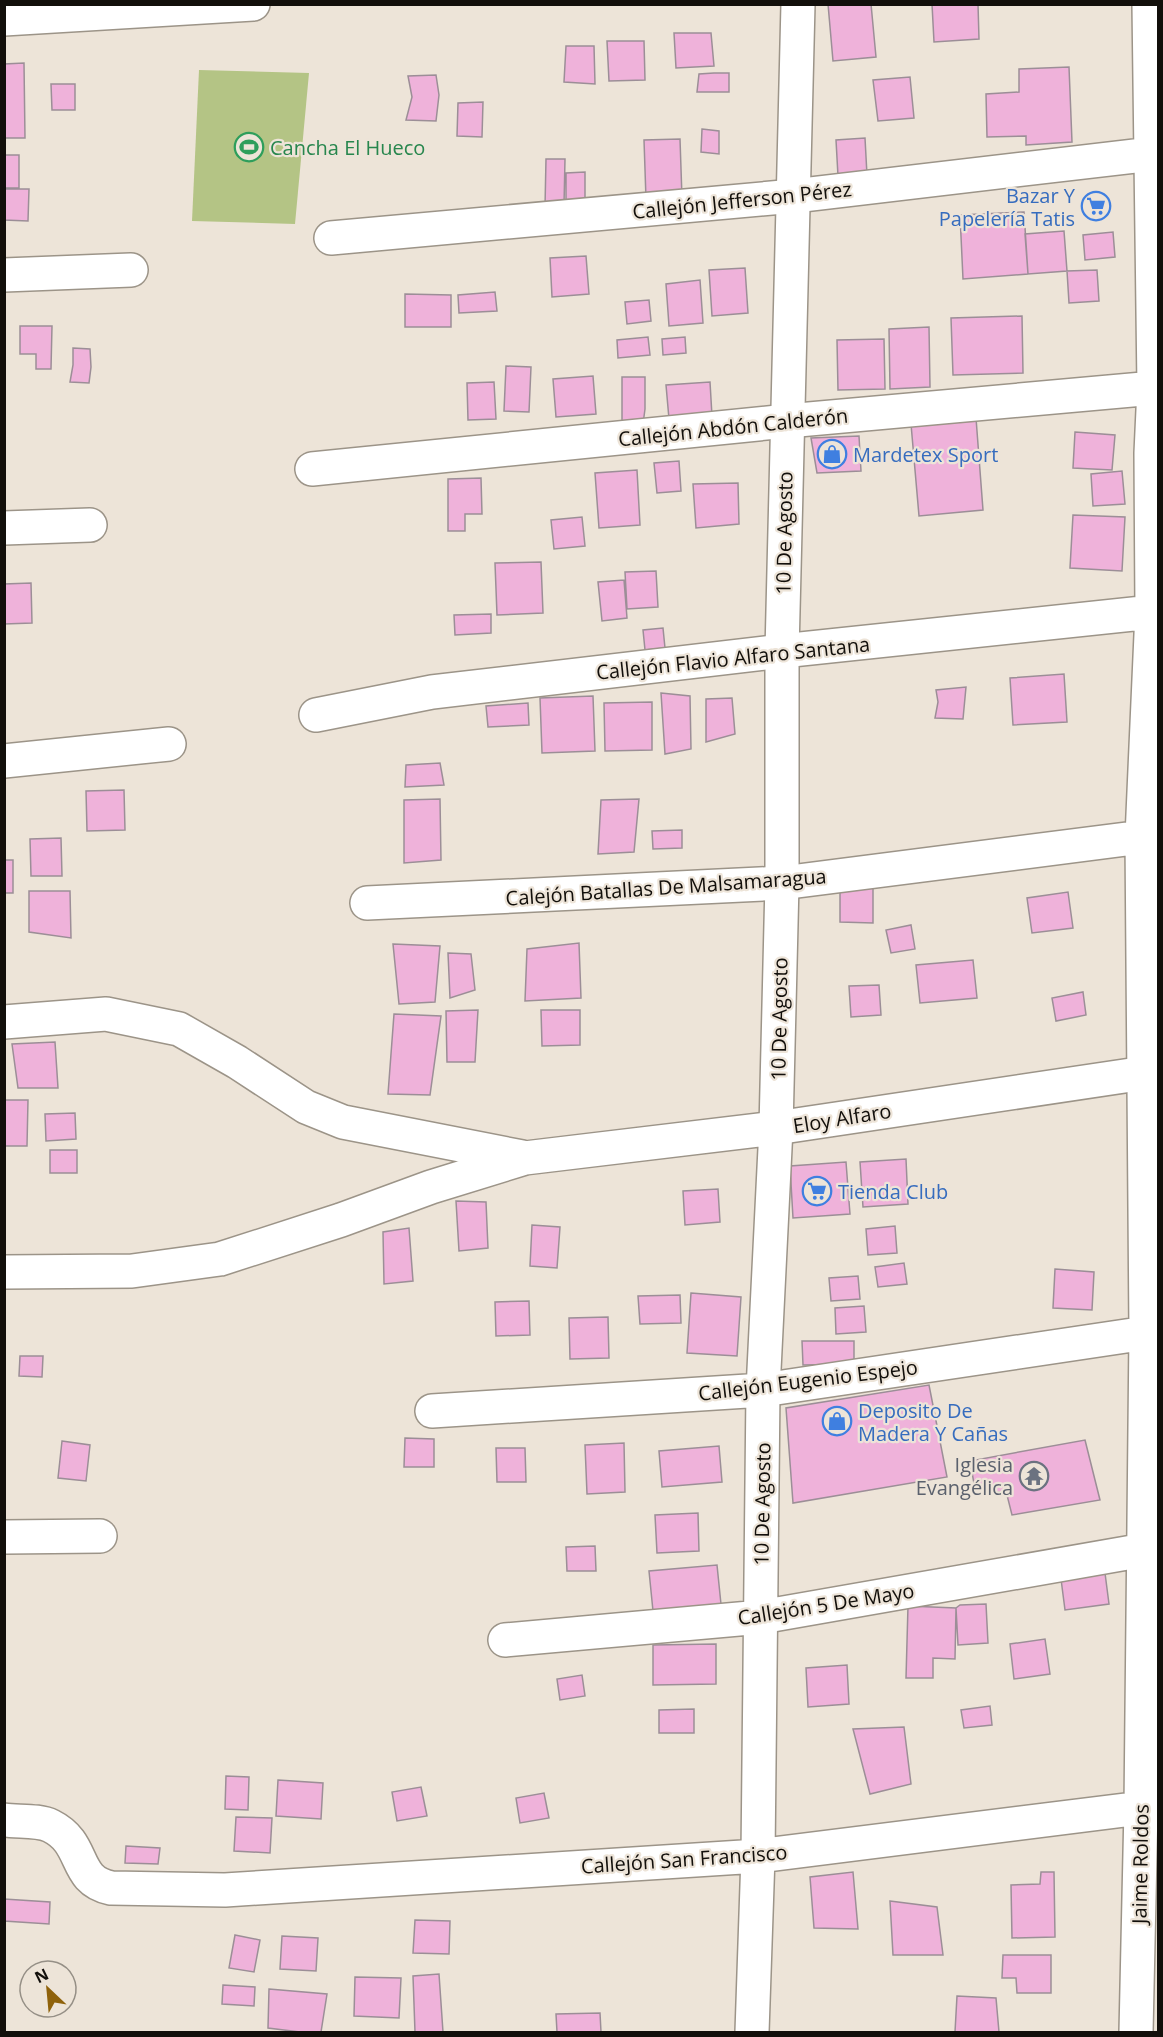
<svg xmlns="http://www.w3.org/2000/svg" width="1163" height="2037" viewBox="0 0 1163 2037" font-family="'Open Sans',sans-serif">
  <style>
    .green { fill: #b4c485 }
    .building { fill: #efb2da; stroke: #9c8e97; stroke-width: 1.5 }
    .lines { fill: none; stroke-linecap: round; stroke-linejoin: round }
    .street-casing { stroke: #9c9488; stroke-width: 36 }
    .secondary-casing { stroke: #9c9488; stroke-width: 36 }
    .street { stroke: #fff; stroke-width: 33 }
    .secondary { stroke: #fff; stroke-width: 33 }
    .labels { text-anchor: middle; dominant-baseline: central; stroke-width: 4.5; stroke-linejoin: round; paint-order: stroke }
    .leisure-label { font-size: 20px; fill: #27864d; stroke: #ede4d8; text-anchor: start }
    .shop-label { font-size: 20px; fill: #366cbe; stroke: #ede4d8; text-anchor: start }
    .street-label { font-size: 20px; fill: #120f0b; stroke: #ede4d8 }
    .worship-label { font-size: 20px; fill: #5b616d; stroke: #ede4d8; text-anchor: end }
  </style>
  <rect width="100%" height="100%" fill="#ede4d8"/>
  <path class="green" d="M199 70 309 73 295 224 192 221Z"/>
  <path class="building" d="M828 4H871L876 57 833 61Z
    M932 4H978L979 39 934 42Z
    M674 33H711L714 66 676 68Z
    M607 41H644L645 80 609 81Z
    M566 46H594L595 84 564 82Z
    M24 63 25 138H4V64Z
    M1069 67 1072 142 1026 145V136L987 137 986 94 1019 92V69Z
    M714 73H729V92H697L699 74Z
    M436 75 439 95 436 121 406 120 412 97 408 76Z
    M910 77 914 118 878 121 873 80Z
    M51 84H75V110H52Z
    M483 102 482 137 457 136 458 103Z
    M702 129 719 131V154L701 152Z
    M865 138 867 175 838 176 836 140Z
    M680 139 682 198 646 199 644 140Z
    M4 155H19V188H4Z
    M546 159H565L564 205 545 207Z
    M585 172V206H566V173Z
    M4 189H29L28 221 4 220Z
    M1024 212 1028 274 963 279 960 215Z
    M1064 231 1067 271 1028 274 1025 234Z
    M1113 232 1115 257 1085 260 1083 235Z
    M586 256 589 294 552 297 550 258Z
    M745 268 748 313 712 316 709 270Z
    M1097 270 1099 301 1069 303 1067 271Z
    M700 280 703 323 669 326 666 284Z
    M495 292 497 311 459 313 458 295Z
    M405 294 451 295V327H405Z
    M649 300 651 321 627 324 625 302Z
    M1022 316 1023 373 953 375 951 318Z
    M20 326H52L51 369H36V354H20Z
    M929 327 930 387 890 389 889 329Z
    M648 337 650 355 618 358 617 340Z
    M685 337 686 353 663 355 662 339Z
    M884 339 885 389 838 390 837 340Z
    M73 348 90 349 91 367 89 383 70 382 73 365Z
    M506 366 531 367 529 412 504 411Z
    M593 376 596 414 556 417 553 379Z
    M622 377H645V409L643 424 622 423Z
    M494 382 496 419 468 420 467 383Z
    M710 382 712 416 669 419 666 385Z
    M976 418 983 510 919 516 911 424Z
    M1075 432 1115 435 1112 470 1073 468Z
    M859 436 861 471 817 473 811 438Z
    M679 461 681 491 657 493 654 463Z
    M637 470 640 525 599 528 595 473Z
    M1122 471 1125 504 1093 506 1091 474Z
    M481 478 482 514H465V531H448V479Z
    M738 483 739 524 696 528 693 484Z
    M1073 515 1125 517 1122 571 1070 568Z
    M582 517 585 546 554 549 551 520Z
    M541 562 543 613 497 615 495 563Z
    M656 571 658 607 627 609 625 572Z
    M624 580 627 618 602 621 598 582Z
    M31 583 32 623 4 624V584Z
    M491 614V633L455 635 454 615Z
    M663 628 665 648 645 650 643 630Z
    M1064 674 1067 722 1013 725 1010 678Z
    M966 687 963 719 935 718 938 702 936 690Z
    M661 693 690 696 691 749 665 754Z
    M593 696 595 751 542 753 540 698Z
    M732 698 735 734 706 742V699Z
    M652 702V750L605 751 604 703Z
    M528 703 529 725 488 727 486 706Z
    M440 763 444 785 405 787 406 765Z
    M124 790 125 830 87 831 86 791Z
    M440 799 441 860 404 863V800Z
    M639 799 634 852 598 854 601 800Z
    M682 830V848L653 849 652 831Z
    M61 838 62 876H31L30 839Z
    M4 860H13V893H4Z
    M840 880H873V923L840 922Z
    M29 891H70L71 938 29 932Z
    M1068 892 1073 928 1032 933 1027 898Z
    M911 925 915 949 891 953 886 930Z
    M579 943 581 998 525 1001 527 949Z
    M393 944 440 946 435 1002 399 1004Z
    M448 953 471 954 475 990 450 998Z
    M973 960 977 998 920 1003 916 965Z
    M879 985 881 1015 851 1017 849 986Z
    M1083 992 1086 1015 1056 1021 1052 998Z
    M478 1010 475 1062H447L446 1011Z
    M541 1010H580V1045L542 1046Z
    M394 1014 441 1016 430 1095 388 1094Z
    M55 1042 58 1088H18L12 1044Z
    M4 1100H28L27 1146H4Z
    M75 1113 76 1139 46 1141 45 1114Z
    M50 1150H77V1173H50Z
    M906 1159 908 1204 863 1207 860 1162Z
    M846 1162 850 1214 793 1218 790 1166Z
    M718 1189 720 1222 685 1225 683 1191Z
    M456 1201 486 1202 488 1248 459 1251Z
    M532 1225 560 1227 557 1268 530 1266Z
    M895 1226 897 1253 868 1255 866 1229Z
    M409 1228 413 1281 384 1284 383 1232Z
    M904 1263 907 1284 878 1287 875 1267Z
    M1055 1269 1094 1272 1092 1310 1053 1308Z
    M858 1276 860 1299 831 1301 829 1278Z
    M691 1293 741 1297 737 1356 687 1353Z
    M680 1295 681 1323 640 1324 638 1296Z
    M529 1301 530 1335 496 1336 495 1302Z
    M864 1306 866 1332 836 1334 835 1308Z
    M608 1317 609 1358 570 1359 569 1318Z
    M802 1341H854V1364L803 1365Z
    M20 1356H43L42 1377 19 1376Z
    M929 1385 947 1477 793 1503 786 1408Z
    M405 1438 434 1439V1467H404Z
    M1085 1440 1100 1500 1012 1515 1006 1491 976 1495 970 1461Z
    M62 1441 90 1445 86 1481 58 1478Z
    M624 1443 625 1492 587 1494 585 1445Z
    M719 1446 722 1482 662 1487 659 1451Z
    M496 1448H525L526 1482H497Z
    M698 1513 699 1551 657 1553 655 1515Z
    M595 1546 596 1571H567L566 1547Z
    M717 1565 722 1614 654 1621 649 1571Z
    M1105 1573 1109 1604 1065 1610 1061 1579Z
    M986 1604 988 1643 958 1645 956 1608 960 1605Z
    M908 1606 956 1608 955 1659 933 1658V1678H906Z
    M1045 1639 1050 1674 1014 1679 1010 1644Z
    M716 1644V1684L653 1685V1645Z
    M847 1665 849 1704 808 1707 806 1668Z
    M582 1675 585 1696 560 1700 557 1679Z
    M990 1706 992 1725 964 1728 961 1710Z
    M694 1709V1733H659V1710Z
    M904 1727 911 1784 870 1794 853 1729Z
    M226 1776 249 1777 248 1810 225 1809Z
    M278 1780 323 1783 321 1819 276 1816Z
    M421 1787 427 1816 397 1821 392 1792Z
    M544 1793 549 1818 520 1823 516 1798Z
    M236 1817 272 1818 270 1853 234 1851Z
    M126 1846 160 1848 158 1864 125 1863Z
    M853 1872 858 1929 814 1928 810 1877Z
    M1041 1872H1054L1055 1937 1012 1938 1011 1885 1040 1884Z
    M4 1899 50 1902 49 1924 4 1921Z
    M890 1901 937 1907 943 1955H893Z
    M415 1920 450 1921 449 1954 413 1953Z
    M235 1935 260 1940 254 1972 229 1968Z
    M282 1936 318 1938 316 1971 280 1969Z
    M1003 1955H1051V1993H1017L1016 1978H1002Z
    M439 1974 443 2032H415L413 1976Z
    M355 1977 401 1978 399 2018 354 2016Z
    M223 1985 255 1987 254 2006 222 2004Z
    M269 1989 327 1994 321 2032H300L268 2028Z
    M957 1996 996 1998 999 2032H955Z
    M600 2013 601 2032H557L556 2014Z"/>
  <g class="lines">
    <g class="street-casing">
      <path id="street" d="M4 19 253 4
        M331 238 794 196 1152 154
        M4 275 131 270
        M312 469 787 421 1154 388
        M4 528 90 525
        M316 715 432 692 782 651 1152 612
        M4 761 169 744
        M367 903 782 883 1142 837
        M4 1022 106 1014 179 1029 237 1062 306 1107 343 1122 522 1157
        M4 1272 132 1271 220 1259 341 1220 431 1187 525 1158 776 1128 763 1390 758 1856 752 2032
        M432 1411 763 1390 1146 1333
        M4 1537 100 1536
        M505 1640 761 1617 1144 1550
        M4 1820C19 1822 39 1820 51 1826 87 1844 72 1880 111 1888L225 1890 758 1856 1141 1808
        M1136 2032 1141 1808 1146 1333 1142 837 1152 612 1151 453 1154 388 1149 4"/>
    </g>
    <g class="secondary-casing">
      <path id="secondary" d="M798 4 782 651V883L776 1128 1158 1071"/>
    </g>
    <use href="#street" class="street"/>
    <use href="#secondary" class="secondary"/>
  </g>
  <defs>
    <g id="stadium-ring" transform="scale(1.5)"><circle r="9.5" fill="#ede4d8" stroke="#2e9e5b" stroke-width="1.5"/><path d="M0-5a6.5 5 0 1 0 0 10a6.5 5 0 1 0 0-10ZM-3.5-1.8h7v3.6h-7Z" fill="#2e9e5b"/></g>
    <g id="supermarket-ring" transform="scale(1.5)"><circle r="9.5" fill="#ede4d8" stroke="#3f7fe0" stroke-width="1.5"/><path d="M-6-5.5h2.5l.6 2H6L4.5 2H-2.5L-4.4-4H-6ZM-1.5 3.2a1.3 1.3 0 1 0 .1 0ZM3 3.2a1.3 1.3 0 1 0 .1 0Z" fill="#3f7fe0"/></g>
    <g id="shop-ring" transform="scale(1.5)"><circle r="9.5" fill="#ede4d8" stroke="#3f7fe0" stroke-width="1.5"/><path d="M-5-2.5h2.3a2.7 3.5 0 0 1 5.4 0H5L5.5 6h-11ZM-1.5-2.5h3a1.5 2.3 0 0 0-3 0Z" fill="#3f7fe0"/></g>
    <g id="temple-ring" transform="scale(1.5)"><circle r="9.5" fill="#ede4d8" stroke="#6b7280" stroke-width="1.5"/><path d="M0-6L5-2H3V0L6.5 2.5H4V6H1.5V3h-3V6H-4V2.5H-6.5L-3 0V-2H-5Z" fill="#6b7280"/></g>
  </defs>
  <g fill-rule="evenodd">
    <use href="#stadium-ring" x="249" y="147"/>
    <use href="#supermarket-ring" x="1096" y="206"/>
    <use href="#shop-ring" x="832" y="454"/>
    <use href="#supermarket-ring" x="817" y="1191"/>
    <use href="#shop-ring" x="837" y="1421"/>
    <use href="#temple-ring" x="1034" y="1476"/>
  </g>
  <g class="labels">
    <g class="leisure-label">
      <text x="270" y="147">Cancha El Hueco</text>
    </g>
    <g class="shop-label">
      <text x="1075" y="195" text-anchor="end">Bazar Y<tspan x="1075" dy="23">Papelería Tatis</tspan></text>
      <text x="853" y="454">Mardetex Sport</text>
      <text x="838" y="1191">Tienda Club</text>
      <text x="858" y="1410">Deposito De<tspan x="858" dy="23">Madera Y Cañas</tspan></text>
    </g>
    <g class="street-label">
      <text transform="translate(742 200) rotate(-6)">Callejón Jefferson Pérez</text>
      <text transform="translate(733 427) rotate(-6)">Callejón Abdón Calderón</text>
      <text transform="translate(784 533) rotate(-89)">10 De Agosto</text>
      <text transform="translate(733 658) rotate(-6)">Callejón Flavio Alfaro Santana</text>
      <text transform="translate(666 887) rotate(-4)">Calejón Batallas De Malsamaragua</text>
      <text transform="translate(779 1019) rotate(-89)">10 De Agosto</text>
      <text transform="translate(842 1118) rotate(-9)">Eloy Alfaro</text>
      <text transform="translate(808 1380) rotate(-7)">Callejón Eugenio Espejo</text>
      <text transform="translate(762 1504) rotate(-89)">10 De Agosto</text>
      <text transform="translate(826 1604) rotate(-9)">Callejón 5 De Mayo</text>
      <text transform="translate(684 1859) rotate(-4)">Callejón San Francisco</text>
      <text transform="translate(1140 1864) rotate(-89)">Jaime Roldos</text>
    </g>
    <g class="worship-label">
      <text x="1013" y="1464">Iglesia<tspan x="1013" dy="23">Evangélica</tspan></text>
    </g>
  </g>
  <rect width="1163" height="2037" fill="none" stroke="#120f0b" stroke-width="12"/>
  <g transform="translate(48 1989) rotate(334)"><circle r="28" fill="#ede4d8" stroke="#958f86" stroke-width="1.5"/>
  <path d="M0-4.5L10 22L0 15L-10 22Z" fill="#8f620b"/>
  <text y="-9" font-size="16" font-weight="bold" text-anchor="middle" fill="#120f0b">N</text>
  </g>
</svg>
